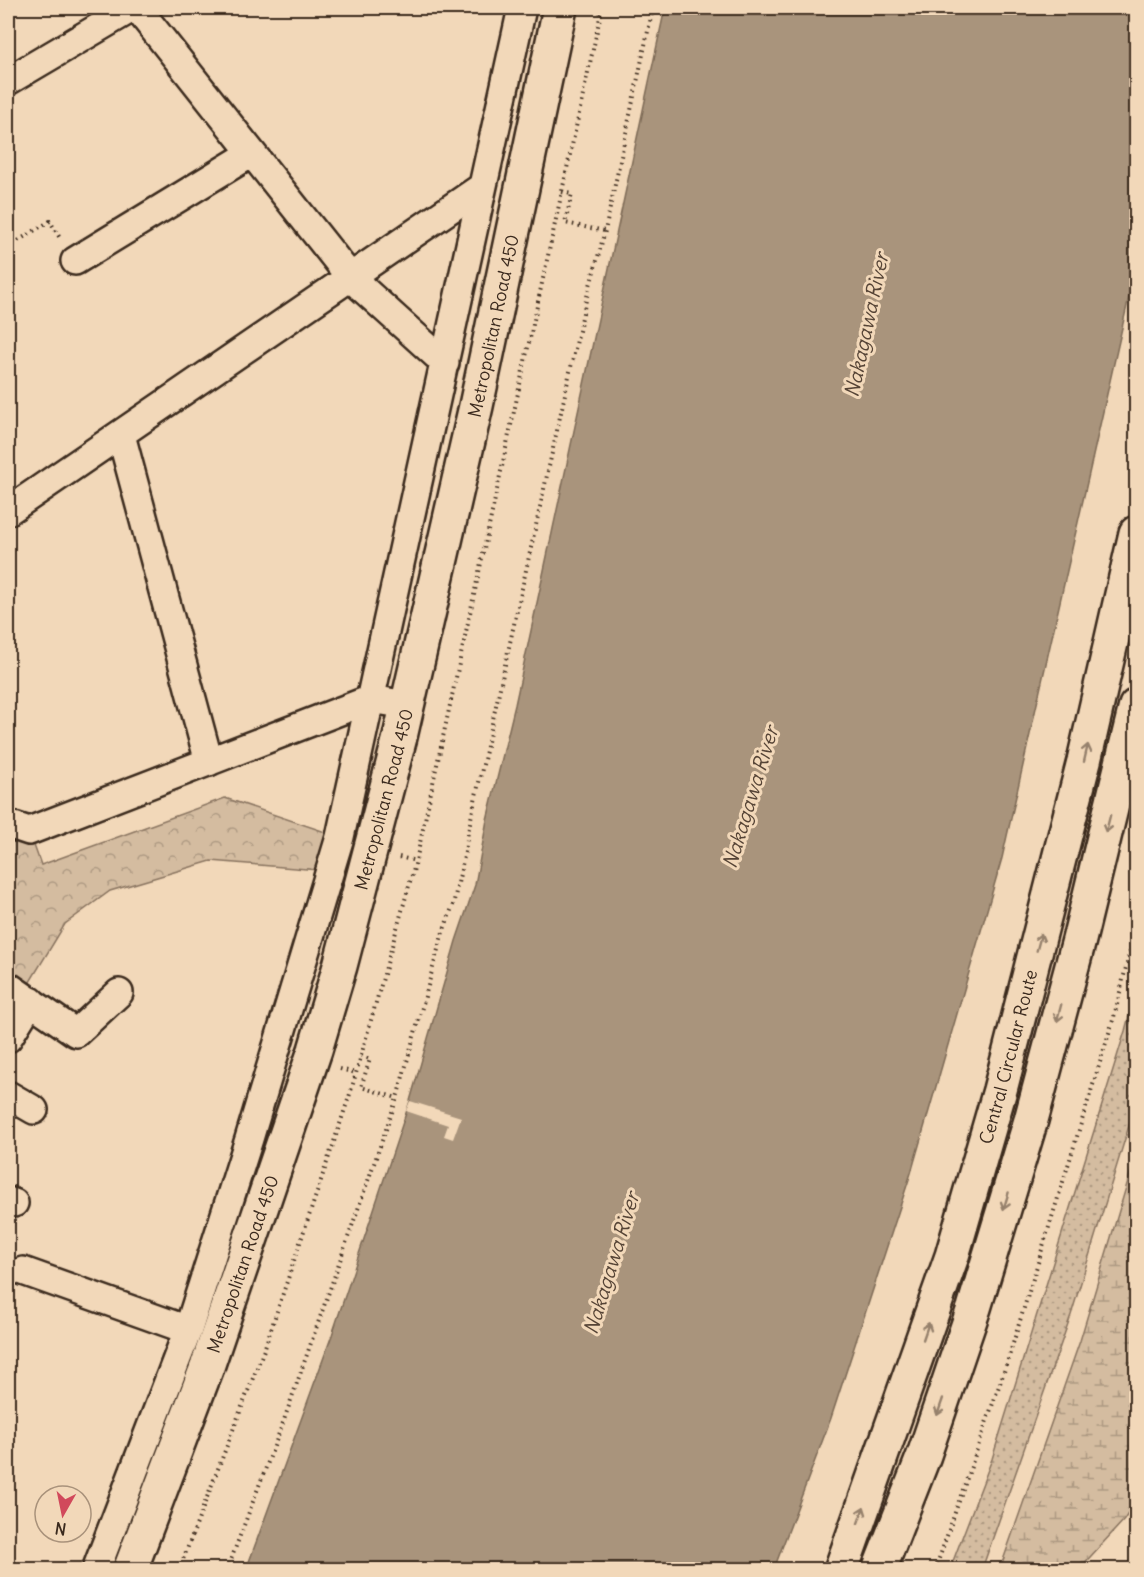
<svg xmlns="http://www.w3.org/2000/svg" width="1144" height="1577" viewBox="0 0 1144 1577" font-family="Delius,sans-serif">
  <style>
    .grass { fill: url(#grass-dots); stroke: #88735f; stroke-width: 1.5 }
    .wetland { fill: url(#wetland-marsh); stroke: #88735f; stroke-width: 1.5 }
    .park { fill: url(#park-crowns); stroke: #88735f; stroke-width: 1.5 }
    .water { fill: #a9947c; stroke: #7d6a56; stroke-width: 1.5 }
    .pier { fill: #f2d8b9 }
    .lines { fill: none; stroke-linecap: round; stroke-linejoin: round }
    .minor-casing { stroke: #3b2a1e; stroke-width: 32 }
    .major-casing { stroke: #3b2a1e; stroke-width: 38 }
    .highway-casing { stroke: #3b2a1e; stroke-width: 38 }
    .path { stroke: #3b2a1e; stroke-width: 4; stroke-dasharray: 1.5 4.5; stroke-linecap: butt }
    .minor { stroke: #f2d8b9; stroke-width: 27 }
    .major { stroke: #f2d8b9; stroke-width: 33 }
    .highway { stroke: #f2d8b9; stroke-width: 33 }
    .oneway { stroke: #96816c }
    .labels { text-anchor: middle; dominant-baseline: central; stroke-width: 6; stroke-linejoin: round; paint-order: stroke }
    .street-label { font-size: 18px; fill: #3b2a1e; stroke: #f2d8b9 }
    .water-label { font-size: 20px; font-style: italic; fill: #564436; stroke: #f2d8b9 }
  </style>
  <defs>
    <pattern id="grass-dots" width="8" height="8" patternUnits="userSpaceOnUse" patternTransform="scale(1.5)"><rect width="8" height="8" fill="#d4bca0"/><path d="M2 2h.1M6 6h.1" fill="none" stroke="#ad9982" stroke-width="1.8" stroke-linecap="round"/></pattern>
    <pattern id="wetland-marsh" width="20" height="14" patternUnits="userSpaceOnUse" patternTransform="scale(1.5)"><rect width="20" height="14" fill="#d4bca0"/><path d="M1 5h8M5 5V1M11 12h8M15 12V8" fill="none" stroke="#ad9982"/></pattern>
    <pattern id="park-crowns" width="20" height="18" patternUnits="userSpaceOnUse" patternTransform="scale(1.5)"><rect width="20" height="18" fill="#d4bca0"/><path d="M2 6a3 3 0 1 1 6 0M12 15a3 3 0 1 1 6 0" fill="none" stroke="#ad9982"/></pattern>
  </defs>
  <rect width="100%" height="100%" fill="#f2d8b9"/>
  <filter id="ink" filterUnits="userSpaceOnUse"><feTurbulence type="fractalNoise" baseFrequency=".0167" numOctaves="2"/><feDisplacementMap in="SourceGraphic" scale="12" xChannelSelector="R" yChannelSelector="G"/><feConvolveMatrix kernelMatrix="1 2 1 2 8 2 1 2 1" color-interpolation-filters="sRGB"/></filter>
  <g filter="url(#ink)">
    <path class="grass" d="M1136 989V1103L1071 1315 982 1569H950L992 1459 1125 1031Z"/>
    <path class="wetland" d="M1136 1154V1501L1124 1520 1079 1569H1000L1080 1341Z"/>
    <path class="park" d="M225 798 340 837 330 871 211 861 110 891 65 924 22 995 8 986V824L29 831 41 865Z"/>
    <path class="water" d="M665 8H1136V266L1002 858 911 1173 831 1418 774 1569 246 1570 332 1335 410 1101 456 941 475 885 487 820 515 705Z"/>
    <path class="pier" d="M410 1101 461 1117 453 1139 444 1136 448 1125 406 1111Z"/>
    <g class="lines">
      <g class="minor-casing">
        <path id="minor" d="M137 8 351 278 445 363
          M8 81 132 8
          M75 261 252 153
          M121 435 209 762
          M8 511 482 187
          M8 824 29 831 371 699 407 705
          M8 986 76 1033 119 993
          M8 1038 31 1001
          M8 1095 34 1110
          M8 1201 14 1203
          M23 1271 188 1330
          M96 1570 188 1330 249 1139 340 837 522 8"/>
      </g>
      <g class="major-casing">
        <g id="major">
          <path id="s1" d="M130 1570 207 1367 315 1050 340 966 400 737 476 406 560 8"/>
        </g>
      </g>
      <g class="highway-casing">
        <g id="highway">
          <path id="s2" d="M841 1570 952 1256 1000 1090 1084 761 1136 533"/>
          <path d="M879 1570 924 1455 974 1308 1031 1120 1079 940 1136 706"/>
        </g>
      </g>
      <path class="path" d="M562 192 572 194 565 223 605 231
        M8 247 50 221 61 240
        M399 857 416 861
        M361 1056 370 1059 361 1087 397 1098
        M340 1069 356 1073
        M179 1570 265 1347 351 1091 416 861 602 8
        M227 1570 284 1420 397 1098 442 935 453 905 465 852 468 832 585 304 605 231 653 8
        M935 1570 1006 1366 1114 1017 1136 926"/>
      <use href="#minor" class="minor"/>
      <use href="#major" class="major"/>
      <use href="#highway" class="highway"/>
    </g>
    <defs><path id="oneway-shaft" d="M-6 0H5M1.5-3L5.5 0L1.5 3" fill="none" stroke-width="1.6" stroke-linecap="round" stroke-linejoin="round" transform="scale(1.5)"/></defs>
    <g class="oneway">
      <use href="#oneway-shaft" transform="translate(1086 753) rotate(-77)"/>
      <use href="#oneway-shaft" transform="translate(1108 824) rotate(104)"/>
      <use href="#oneway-shaft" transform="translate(1039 942) rotate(-75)"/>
      <use href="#oneway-shaft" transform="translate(1059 1013) rotate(105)"/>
      <use href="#oneway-shaft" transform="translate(1006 1201) rotate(107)"/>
      <use href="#oneway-shaft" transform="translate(926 1331) rotate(-71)"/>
      <use href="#oneway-shaft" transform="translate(940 1407) rotate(109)"/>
      <use href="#oneway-shaft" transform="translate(861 1515) rotate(-70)"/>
    </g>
  </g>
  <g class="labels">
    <g class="street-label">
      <text stroke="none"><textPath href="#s1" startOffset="1298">Metropolitan Road 450</textPath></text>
      <text stroke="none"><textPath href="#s1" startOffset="812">Metropolitan Road 450</textPath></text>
      <text stroke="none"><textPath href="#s2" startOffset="540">Central Circular Route</textPath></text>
      <text stroke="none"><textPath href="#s1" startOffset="326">Metropolitan Road 450</textPath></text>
    </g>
    <g class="water-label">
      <text transform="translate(866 325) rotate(-78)">Nakagawa River</text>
      <text transform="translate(750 797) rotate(-73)">Nakagawa River</text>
      <text transform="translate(611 1263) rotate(-73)">Nakagawa River</text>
    </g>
  </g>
  <rect width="1144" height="1577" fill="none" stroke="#f2d8b9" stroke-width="30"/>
  <rect x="15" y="15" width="1114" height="1547" fill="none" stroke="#3b2a1e" stroke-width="2" filter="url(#ink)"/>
  <g transform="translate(63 1514) rotate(189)"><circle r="28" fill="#f2d8b9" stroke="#a9927b" stroke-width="1.5"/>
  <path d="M0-4.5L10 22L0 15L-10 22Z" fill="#d1495b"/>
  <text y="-9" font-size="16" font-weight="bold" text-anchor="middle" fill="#3b2a1e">N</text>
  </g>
</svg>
